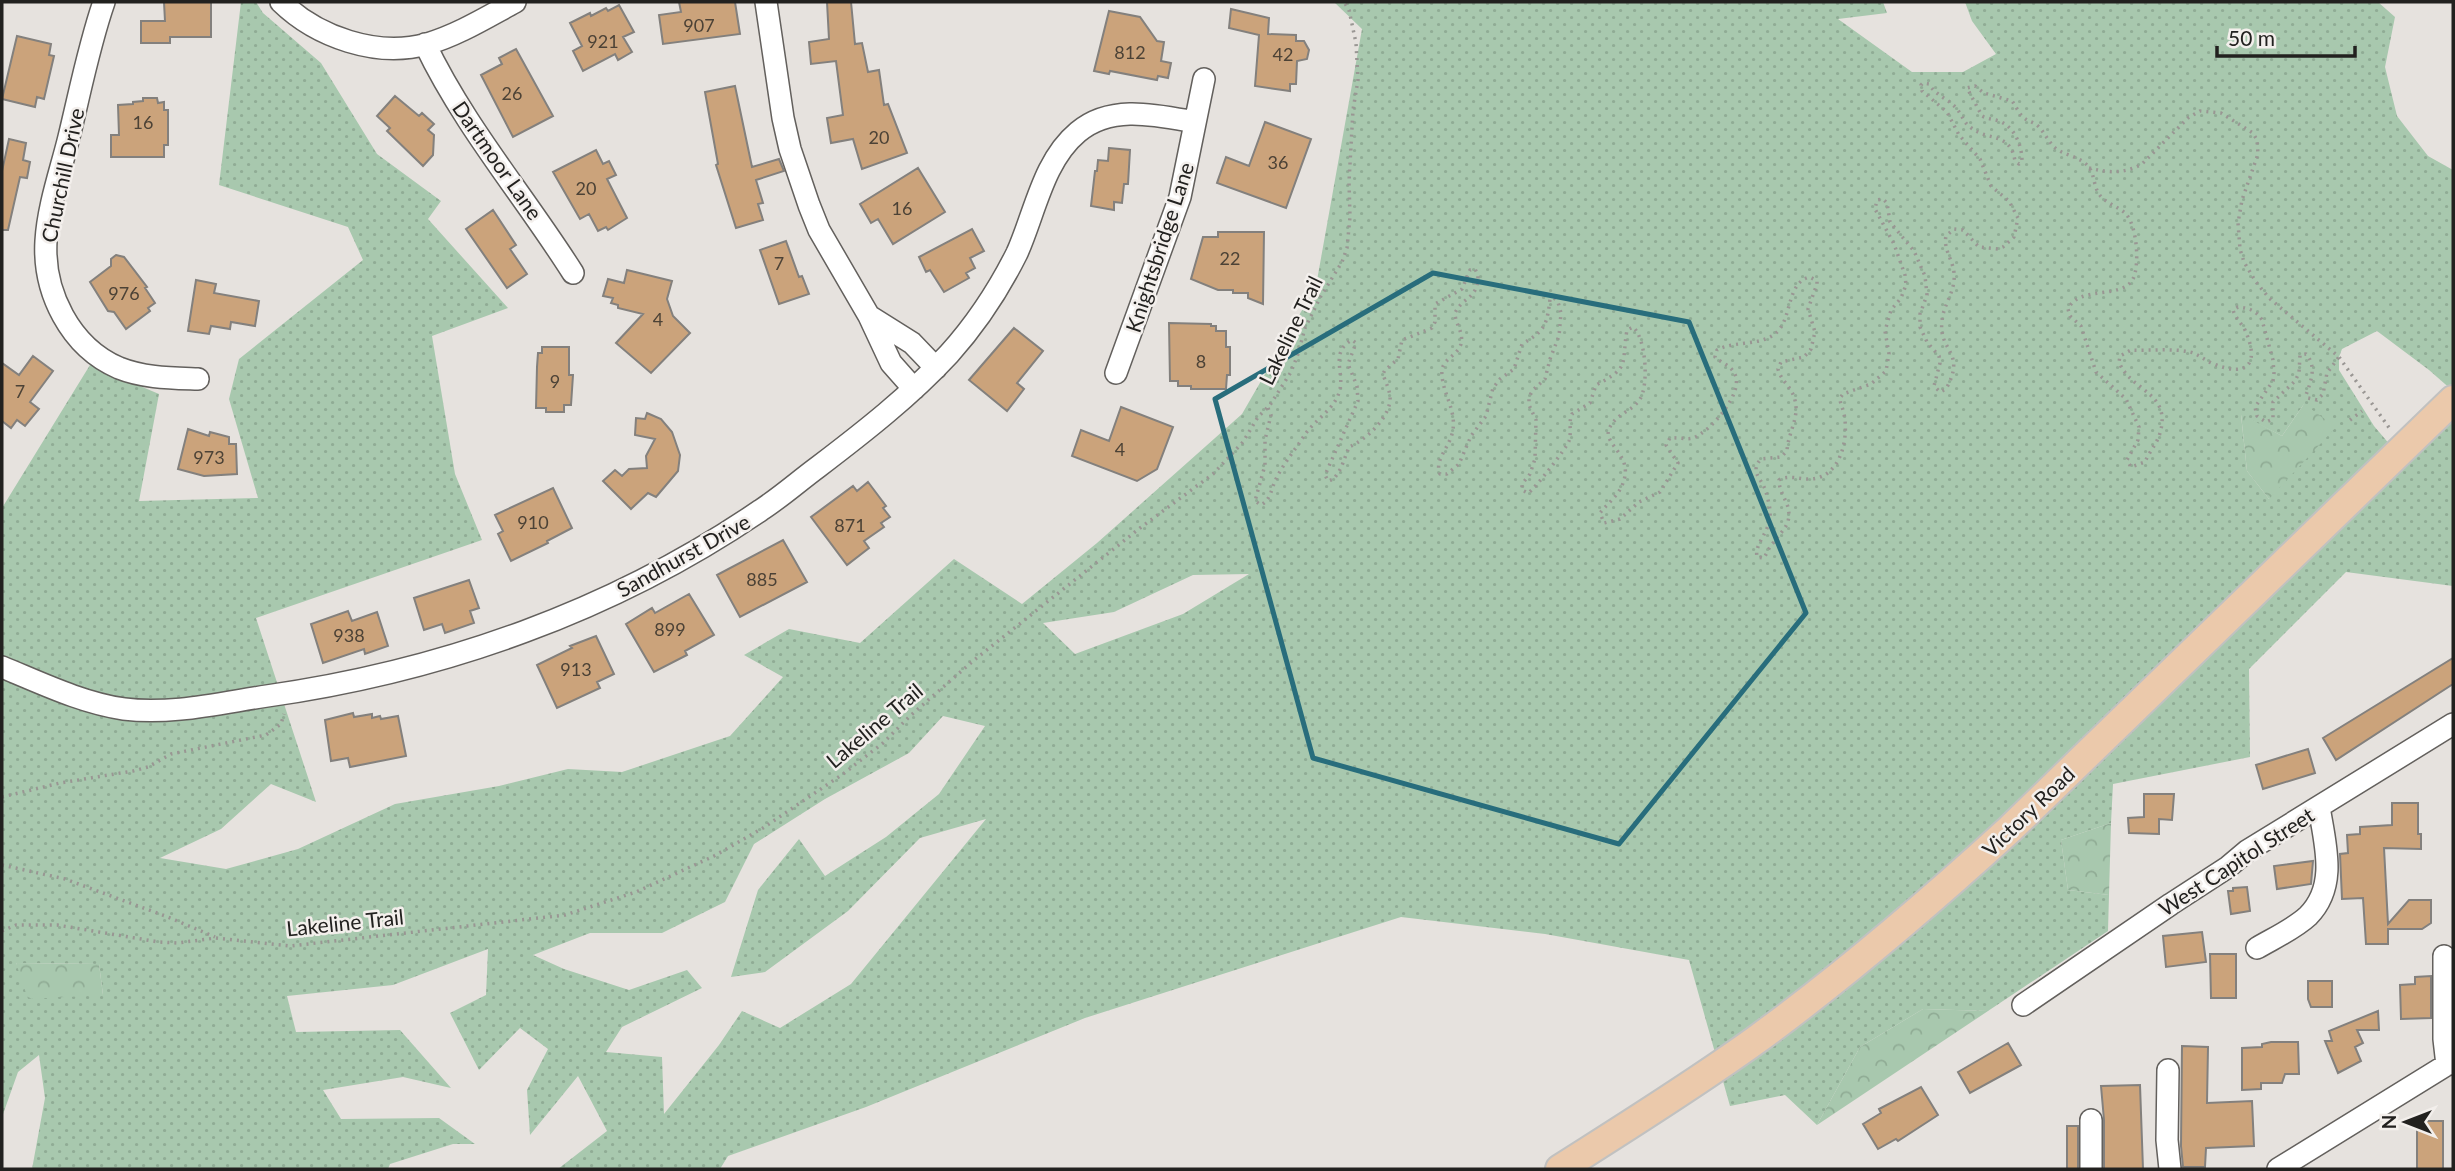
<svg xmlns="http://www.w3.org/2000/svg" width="2455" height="1171" viewBox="0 0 2455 1171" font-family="Lato,sans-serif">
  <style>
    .grass { fill: url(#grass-dots); fill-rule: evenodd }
    .forest { fill: url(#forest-crowns) }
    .building { fill: #cba37b; stroke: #83807d; stroke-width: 2 }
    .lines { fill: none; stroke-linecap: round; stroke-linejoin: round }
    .minor-casing { stroke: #63605d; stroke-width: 24 }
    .major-casing { stroke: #c1c1c0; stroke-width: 32 }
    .path { stroke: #999693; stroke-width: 3.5; stroke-dasharray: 2 5; stroke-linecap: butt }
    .minor { stroke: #fff; stroke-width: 21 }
    .major { stroke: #ebc9ab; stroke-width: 28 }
    .marked { fill: none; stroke: #286d7c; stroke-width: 5; stroke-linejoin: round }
    .labels { text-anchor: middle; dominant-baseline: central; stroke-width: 5; stroke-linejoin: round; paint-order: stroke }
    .number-label { font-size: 18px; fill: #4c4236 }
    .street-label { font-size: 21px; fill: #22211f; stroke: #f3efec }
  </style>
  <defs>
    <pattern id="grass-dots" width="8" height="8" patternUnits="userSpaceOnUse" patternTransform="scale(1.75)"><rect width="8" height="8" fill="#a8c8ae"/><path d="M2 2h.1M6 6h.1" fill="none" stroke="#90ac95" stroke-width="1.8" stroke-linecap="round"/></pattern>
    <pattern id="forest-crowns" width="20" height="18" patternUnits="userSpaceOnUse" patternTransform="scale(1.75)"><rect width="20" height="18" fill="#a8c8ae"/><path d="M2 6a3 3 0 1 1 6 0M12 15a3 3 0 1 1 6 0" fill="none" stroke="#90ac95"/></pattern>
  </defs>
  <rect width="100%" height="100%" fill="#e6e2de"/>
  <path class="grass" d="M241 2H256L263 13 321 63 377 154 441 201 428 219 508 308 432 336 455 474 482 540 256 618 316 802 271 784 221 829 160 858 226 869 298 849 395 804 499 786 568 769 622 772 730 736 783 677 744 655 789 629 860 643 954 559 1022 604 1097 543 1242 414 1316 286 1362 29 1334 2H1883L1887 13 1838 19 1912 72H1963L1996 54 1972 21 1965 2H2378L2395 17 2385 67 2397 116 2428 156 2453 170V391L2429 370 2377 331 2342 349 2339 357V370L2374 426 2397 453 2453 400V586L2346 572 2249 669 2250 757 2113 784 2111 823 2061 840 2068 890 2109 895 2108 931 1988 1011 1923 1009 1860 1047 1817 1125 1785 1095 1730 1106 1689 960 1545 934 1401 917 1085 1018 866 1107 728 1156 720 1169H558L607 1131 578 1076 530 1135 527 1090 548 1049 520 1028 479 1070 450 1013 486 995 488 949 393 985 287 996 296 1032 400 1030 451 1088 403 1077 323 1090 341 1119 439 1118 475 1144H453L390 1164 388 1169H32L45 1098 39 1055 18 1072 2 1117V508L90 365 159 394 139 501 258 498 229 399 239 359 363 260 348 227 219 185ZM2304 404 2269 499 2247 471 2241 415 2282 436ZM1249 574 1183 614 1075 654 1043 623 1114 612 1193 575ZM943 716 985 726 939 794 886 837 825 876 799 839 758 890 731 977 765 972 848 911 920 838 986 819 851 984 780 1028 742 1011 719 1045 664 1114 662 1057 606 1052 622 1027 702 988 687 970 629 990 564 969 533 955 590 933H662L725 902 754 844 825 799 909 753ZM16 963 99 964 103 995 16 964Z"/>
  <path class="forest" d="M2304 404 2336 427 2269 499 2247 471 2241 414 2282 436Z
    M2111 823 2109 895 2068 890 2061 840Z
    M16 963 99 964 103 995 28 999Z
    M1923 1009 1988 1011 1817 1125 1860 1047Z"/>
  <path class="building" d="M164 2H211V37H170V43H141V21H165Z
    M679 2H735L740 34 663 44 659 15 681 12Z
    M827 2H851L855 44 862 43 868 72 879 70 884 105 888 104 907 153 862 169 853 139 831 143 827 118 843 115 836 61 811 64 809 42 829 39Z
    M619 5 634 32 623 37 632 52 618 60 615 54 583 71 573 51 582 46 570 23 590 13 591 16 606 8 608 11Z
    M1231 9 1269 18 1268 34 1296 35V41H1304L1309 50 1307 59 1297 61 1296 84H1290V91L1255 86 1259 35 1229 28Z
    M1109 11 1140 17 1157 41 1164 42 1161 61 1171 63 1168 78 1158 76 1157 80 1110 71 1109 74 1094 71Z
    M17 36 51 44 49 55 54 56 44 99 37 97 35 107 2 99Z
    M516 49 553 116 513 137 481 75 502 64 499 58Z
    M735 86 752 167 779 159 784 171 756 180 763 203 758 204 763 220 736 228 716 165 718 164 705 92Z
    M395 96 419 116 422 113 434 124 428 130 434 135 433 155 423 166 387 131 390 128 377 116Z
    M143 98H157L158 103 164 102V110H168V145H164V157H111V135H119L118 105 133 104V102L143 101Z
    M1265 122 1311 139 1286 208 1217 183 1226 157 1249 166Z
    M9 139 26 143 23 160 30 162 27 178 20 177 8 230H2V171Z
    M1109 148 1130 150 1128 184H1124L1122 203 1114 202V210L1091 206 1095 171H1097L1098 160 1108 161Z
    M596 150 603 164 609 161 616 175 607 179 627 218 608 230 606 227 598 231 589 214 580 219 553 172Z
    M918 168 945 212 893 244 878 219 871 223 860 204Z
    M493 210 516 245 510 249 527 274 507 288 466 229Z
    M972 229 984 251 970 258 975 268 966 273 969 278 944 292 930 270 926 272 919 257Z
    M1218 232H1264L1263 304 1248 298V293H1233V290H1218L1191 279 1203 237H1218Z
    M786 241 799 277 802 276 809 294 779 304 760 250Z
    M116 255 124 257 147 287 145 288 155 303 148 308 150 311 126 329 114 312 108 311 90 282 111 266V259Z
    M627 270 672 281 667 299 673 316 690 333 651 373 616 343 643 314 618 308V305L611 303 613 298 603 296 608 279 624 283Z
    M196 280 216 284 214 293 259 301 255 326 231 322 230 329 211 326 209 334 188 331Z
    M1169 323 1211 324V326H1216V331H1226V347H1230V375H1227L1226 389H1191V386H1178V381H1170Z
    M1014 328 1043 351 1017 383 1024 389 1007 411 969 380Z
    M542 347H569V375H573L571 405H564V412H546V408H536L537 367 538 353H542Z
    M33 356 53 371 30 402 39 409 25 426 17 420 11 428 2 421V363L19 375Z
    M1121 407 1173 427 1157 469 1137 481 1072 456 1081 430 1109 441Z
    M647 413 661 419 672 432 680 455 678 471 656 497 648 493 631 509 603 481 615 470 622 476 629 469 647 468 646 456 655 439 635 435 636 418 645 419Z
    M188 429 209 436 210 432 229 437V444H236L237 474 204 476 178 469Z
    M868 482 886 506 883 508 890 517 881 523 884 527 864 541 869 548 847 565 811 517 853 486 857 491Z
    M553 488 572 528 547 541 548 543 511 561 498 534 503 531 495 515Z
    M783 540 807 582 740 617 717 575Z
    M469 580 479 608 470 611 474 623 445 633 442 624 424 630 414 598Z
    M689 594 714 635 685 651 687 655 654 672 626 624 652 608 655 613Z
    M348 611 352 621 377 612 388 646 365 654 364 649 323 663 311 624Z
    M596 636 614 674 597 682 600 688 557 708 537 665 572 648 570 646Z
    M2453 658V684L2336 760 2323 738Z
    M353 713 354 717 372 714V718L380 716 381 719 398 716 406 756 350 767 348 758 331 761 325 720Z
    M2308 749 2315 773 2263 789 2256 765Z
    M2144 794H2174L2172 820 2159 819V834L2129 833 2128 818 2144 817Z
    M2392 803H2418V834H2421V849L2384 848 2388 924 2409 900H2431V923L2422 929H2388V944H2366L2363 898 2342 899 2340 854 2348 853 2347 835 2360 834V827L2392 825Z
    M2313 861 2311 884 2277 889 2274 866Z
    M2247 887 2250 911 2231 914 2228 891H2233V888Z
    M2202 932 2206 962 2166 967 2163 936Z
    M2210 954H2236V998H2211Z
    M2431 976V1018L2401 1019 2400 985 2415 984V977Z
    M2308 981H2332V1007H2311L2308 999Z
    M2378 1011 2379 1030H2357L2363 1043 2355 1047 2361 1061 2338 1073 2325 1041H2332L2329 1031Z
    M2271 1042H2298L2299 1074H2285L2282 1083H2261V1089L2242 1090V1048L2262 1047V1044Z
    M2008 1043 2021 1065 1970 1093 1958 1072Z
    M2182 1046 2208 1047 2207 1103 2252 1101 2254 1146 2206 1148 2205 1167H2183L2181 1146Z
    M2140 1085 2143 1169H2104V1120L2101 1086Z
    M1921 1087 1938 1115 1898 1141 1896 1139 1878 1149 1863 1124 1881 1113 1879 1109Z
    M2417 1121H2443V1169H2417Z
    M2067 1126H2078V1169H2067Z"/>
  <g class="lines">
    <g class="minor-casing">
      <path id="minor" d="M104 2C89 45 80 92 69 137 61 170 48 206 46 241 43 292 70 347 119 368 144 378 171 378 198 379
        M281 2C317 37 377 58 427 44 458 35 487 17 515 2
        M766 2 783 118 790 149 809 205 819 230 869 316 891 363 914 389
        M425 44C464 126 525 197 573 273
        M869 316 912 343 936 368
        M1116 373 1180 197 1204 79
        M2 667C41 683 82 703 124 709 171 715 220 703 267 696 443 671 613 611 761 510 781 497 799 481 818 467 864 432 910 396 949 354 976 324 999 289 1017 253 1035 213 1043 161 1078 132 1111 104 1156 115 1195 122
        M2257 948C2274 938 2294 929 2308 916 2338 886 2325 844 2319 807
        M2444 956V1039L2447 1065
        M2023 1005 2171 904 2228 867 2247 851 2453 724
        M2168 1070 2167 1140 2170 1169
        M2091 1169V1120
        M2278 1169 2453 1061"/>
    </g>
    <g class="major-casing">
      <path id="major" d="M1560 1169C1626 1127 1692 1086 1756 1040 1845 975 1929 903 2010 829L2453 400"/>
    </g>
    <path class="path" d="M2089 168C2109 173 2124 174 2142 164L2188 118 2200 111 2221 113 2253 133 2257 140 2258 154 2242 200 2238 223 2240 249 2244 262 2256 282 2269 298 2339 357 2390 429
      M1268 408 1271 415 1265 440V465L1255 501 1261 505C1272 499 1271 487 1277 477 1284 463 1295 450 1304 436 1314 420 1336 409 1340 389 1344 372 1330 352 1352 340L1356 343 1348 364 1357 386 1358 401 1325 475 1328 481 1334 479 1341 468 1349 447C1366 440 1392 416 1390 396 1389 388 1385 381 1383 374L1385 370 1398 359 1402 340 1432 328 1435 322V304L1462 289 1470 270 1475 269 1478 275C1478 300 1463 296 1455 313 1455 324 1464 332 1461 344 1457 357 1440 359 1442 375 1443 395 1458 412 1452 434 1449 447 1434 461 1440 474H1447L1459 464 1471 436 1486 416 1493 388 1500 379 1514 369 1522 344C1545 331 1547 325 1550 299L1554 298 1558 302 1561 313 1559 336 1550 359 1545 379 1533 390 1529 397V405L1536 420 1535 459 1530 474 1522 484V490L1528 493C1534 490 1566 449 1569 441 1572 432 1568 423 1572 414L1590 403 1596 385C1631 367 1621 365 1627 330L1633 327C1646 338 1649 385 1640 399 1632 412 1616 413 1609 429 1603 445 1634 455 1623 483 1619 495 1608 503 1600 513L1604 523 1620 519 1639 502 1660 492 1678 463 1666 445 1670 438C1678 437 1686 440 1693 438 1710 432 1748 390 1733 371 1729 365 1720 362 1715 357L1717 350C1735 340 1763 347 1778 331 1792 316 1787 282 1810 277L1817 281V284L1808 309 1815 332 1811 349 1804 357 1781 362 1778 369C1780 379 1791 387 1794 397 1801 416 1788 432 1787 451L1781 457 1761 459C1750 471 1760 477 1765 489 1767 495 1769 503 1770 510 1772 532 1754 542 1757 557L1764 558C1767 553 1769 547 1773 543 1782 530 1792 525 1788 507 1785 498 1779 490 1779 480 1789 474 1800 480 1811 479 1841 477 1849 438 1844 414 1843 408 1840 404 1840 398L1843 394 1871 384 1886 371 1889 354 1885 331 1891 310 1901 298 1906 285 1905 275 1894 244 1875 209 1877 200 1883 199 1887 203 1890 222 1914 251 1925 276 1927 295 1920 314V327L1927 342 1939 356 1940 363 1934 386 1940 392 1946 389C1967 351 1938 352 1942 321 1943 305 1956 291 1954 273 1953 260 1943 249 1946 236L1954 229 1963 230 1979 247 1998 249 2003 247 2014 237 2018 218 2009 201 1991 186 1980 159 1959 135 1947 112 1922 91 1921 85 1923 83 1929 84C1936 96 1949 99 1957 109 1962 115 1964 123 1970 127 1988 142 2010 131 2015 161L2019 164 2022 161C2022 146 2015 127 1999 121 1993 119 1988 119 1982 116L1967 88 1975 86 1984 93 2012 101C2016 106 2019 114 2024 118 2029 122 2034 122 2038 126 2046 134 2049 144 2058 150 2068 156 2079 157 2087 165 2095 173 2093 185 2099 194 2105 203 2117 206 2125 213 2137 224 2140 265 2133 279 2121 300 2079 285 2068 309L2070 316 2081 326 2096 372 2126 399 2139 427 2138 440 2127 460 2131 467 2145 462C2149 452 2157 444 2160 433 2172 392 2130 391 2119 362L2120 356 2131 350C2149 351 2172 348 2190 352 2199 354 2205 361 2214 364 2250 379 2260 361 2244 328 2240 322 2235 317 2233 310L2238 307C2248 308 2256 310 2262 320L2273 360 2274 374 2273 381 2255 407 2257 416 2266 422 2273 419V402L2295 381 2299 373 2300 355 2306 354C2317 366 2311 381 2306 395L2308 398 2317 400 2323 394 2327 373 2339 357
      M2350 420 2362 411
      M2 797 60 783 133 771 148 767 171 754 266 735 281 724 284 714
      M2 865 65 879 168 917 215 937
      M2 931 16 925H57L159 942 177 943 216 938 290 946 565 915 636 892 714 856 763 828 843 774 883 743 910 716 973 661 1140 528 1213 474 1243 442 1258 417 1270 405 1291 372 1298 354 1305 328 1321 296 1342 262 1347 248 1350 217 1349 182 1353 110 1358 80 1356 43 1349 10 1344 2"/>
    <use href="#minor" class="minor"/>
    <use href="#major" class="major"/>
  </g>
  <path class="marked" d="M1433 273 1689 322 1806 613 1619 844 1313 758 1215 399Z"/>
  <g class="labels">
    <g class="number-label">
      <text x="699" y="25">907</text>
      <text x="603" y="41">921</text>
      <text x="1130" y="52">812</text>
      <text x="1283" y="54">42</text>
      <text x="512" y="93">26</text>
      <text x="143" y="122">16</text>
      <text x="879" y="137">20</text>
      <text x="1278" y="162">36</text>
      <text x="586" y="188">20</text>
      <text x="902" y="208">16</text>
      <text x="1230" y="258">22</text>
      <text x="779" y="263">7</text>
      <text x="124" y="293">976</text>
      <text x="658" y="319">4</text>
      <text x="1201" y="361">8</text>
      <text x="555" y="381">9</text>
      <text x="20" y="391">7</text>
      <text x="1120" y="449">4</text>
      <text x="209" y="457">973</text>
      <text x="533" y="522">910</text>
      <text x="850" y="525">871</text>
      <text x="762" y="579">885</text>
      <text x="670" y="629">899</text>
      <text x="349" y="635">938</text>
      <text x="576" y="669">913</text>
    </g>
    <g class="street-label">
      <text transform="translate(498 160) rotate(55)">Dartmoor Lane</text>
      <text transform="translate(62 175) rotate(-78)">Churchill Drive</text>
      <text transform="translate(1159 247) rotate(-72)">Knightsbridge Lane</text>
      <text transform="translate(1290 330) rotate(-64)">Lakeline Trail</text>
      <text transform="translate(683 555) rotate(-29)">Sandhurst Drive</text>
      <text transform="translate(874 725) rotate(-40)">Lakeline Trail</text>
      <text transform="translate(2028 811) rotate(-44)">Victory Road</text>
      <text transform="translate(2236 861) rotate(-33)">West Capitol Street</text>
      <text transform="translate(345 922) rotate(-6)">Lakeline Trail</text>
    </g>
  </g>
  <rect width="2455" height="1171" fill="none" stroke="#22211f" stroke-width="7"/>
  <g transform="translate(2406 1122) rotate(270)" stroke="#f3efec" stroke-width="5" paint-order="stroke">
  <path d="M0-5L12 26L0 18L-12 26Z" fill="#22211f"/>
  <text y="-10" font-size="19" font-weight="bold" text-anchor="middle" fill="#22211f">N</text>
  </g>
  <path d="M2217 46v10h138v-10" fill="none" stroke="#22211f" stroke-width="3.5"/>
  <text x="2228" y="46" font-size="21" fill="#22211f" stroke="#f3efec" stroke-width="5" paint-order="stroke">50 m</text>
</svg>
